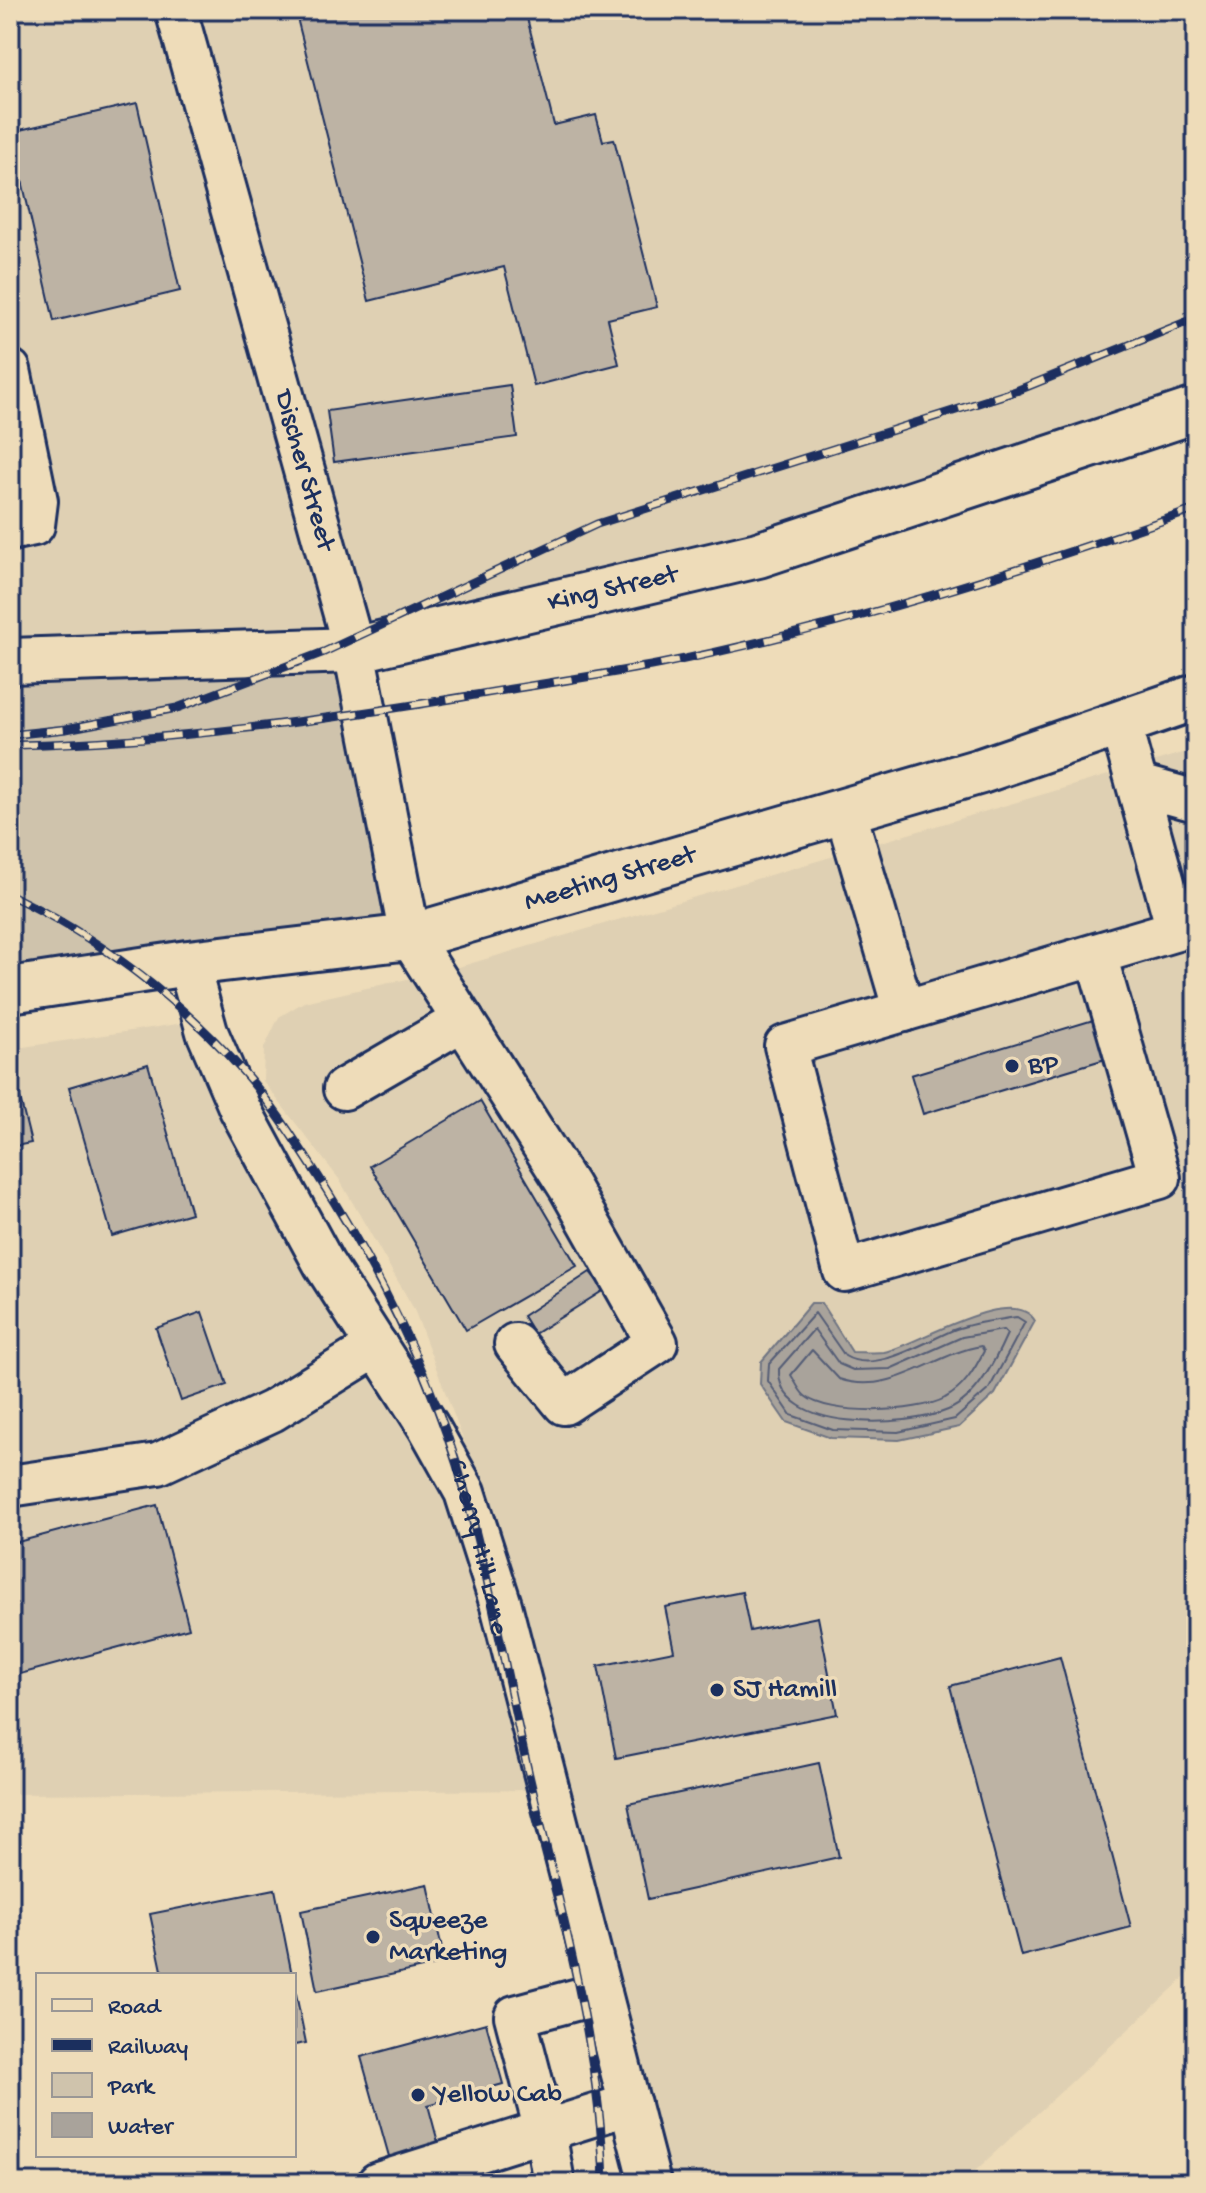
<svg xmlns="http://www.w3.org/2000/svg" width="1206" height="2193" viewBox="0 0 1206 2193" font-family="'Gochi Hand',sans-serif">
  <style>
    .built { fill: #dfd0b3 }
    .green { fill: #cfc3ac; stroke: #757985; stroke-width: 2 }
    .water { fill: #a9a39b; stroke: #707583; stroke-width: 2 }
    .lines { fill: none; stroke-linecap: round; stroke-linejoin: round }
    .shore { stroke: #545d76; stroke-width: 2 }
    .building { fill: #bdb3a4; stroke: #1b2f5e; stroke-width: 2 }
    .minor-casing { stroke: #1b2f5e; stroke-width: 46 }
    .major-casing { stroke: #1b2f5e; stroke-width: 50 }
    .minor { stroke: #eedcb9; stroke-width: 40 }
    .major { stroke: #eedcb9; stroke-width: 44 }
    .rail-casing { stroke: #1b2f5e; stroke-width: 9 }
    .rail { stroke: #eedcb9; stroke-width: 6; stroke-dasharray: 18; stroke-linecap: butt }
    .poi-dot { fill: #1b2f5e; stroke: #eedcb9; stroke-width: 3 }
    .labels { text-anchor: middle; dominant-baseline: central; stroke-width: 7; stroke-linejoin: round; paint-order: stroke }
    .street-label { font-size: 28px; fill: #1b2f5e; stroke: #eedcb9 }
    .poi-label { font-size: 28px; fill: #1b2f5e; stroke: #eedcb9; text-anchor: start }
  </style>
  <rect width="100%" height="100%" fill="#eedcb9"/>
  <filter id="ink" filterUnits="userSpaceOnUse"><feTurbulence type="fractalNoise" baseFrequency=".0125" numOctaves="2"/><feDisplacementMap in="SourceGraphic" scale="16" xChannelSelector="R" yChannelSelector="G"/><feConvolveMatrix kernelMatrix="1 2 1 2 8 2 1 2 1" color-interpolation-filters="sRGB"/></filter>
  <g filter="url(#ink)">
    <path class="built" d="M10 10H1196V410L758 555 324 652 10 661Z
      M1196 749V1967L962 2183H650L548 1790 10 1794V1049L204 1020 441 1448 467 1450 414 1309 339 1179 263 1081 264 1048 279 1017 304 1002 452 969Z"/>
    <path class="green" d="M354 650 410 937 10 990V661Z"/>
    <path class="water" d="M811 1303H821L852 1352C862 1352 874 1353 884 1352 913 1347 1014 1282 1035 1321L995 1394 959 1427 899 1440 831 1438 786 1422 760 1384 761 1362Z"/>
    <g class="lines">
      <path class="shore" d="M815 1313 845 1356C876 1375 927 1340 956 1329 975 1322 998 1320 1017 1317L1025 1322 989 1389 955 1419 898 1432 833 1430 791 1415 768 1381 769 1364Z
        M814 1329 839 1364 853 1370 890 1369 962 1337 1003 1330 1007 1334C995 1361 977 1398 948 1410 909 1427 776 1434 779 1369Z
        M981 1346 984 1351C975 1369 964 1388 945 1398 918 1413 829 1416 805 1396 799 1391 795 1381 791 1375L812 1350 839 1379C891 1397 933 1354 981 1346Z"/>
    </g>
    <path class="building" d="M295 10H525L554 125 596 115 603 141 614 139 657 307 608 319 619 364 534 386 504 267 369 301Z
      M137 103 180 291 54 321 11 132Z
      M510 385 517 437 334 462 327 411Z
      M1100 1018 1112 1057 923 1114 911 1075Z
      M148 1064 191 1213 112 1236 69 1087Z
      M13 1070 31 1143 10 1147V1071Z
      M480 1101 577 1266 466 1330 370 1166Z
      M590 1272 604 1290 534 1334 523 1316Z
      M202 1312 227 1385 181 1401 156 1328Z
      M157 1505 189 1628 13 1676 10 1544Z
      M742 1592 750 1631 818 1617 837 1714 616 1758 598 1666 674 1651 665 1607Z
      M1060 1657 1131 1927 1021 1956 950 1686Z
      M819 1763 839 1857 648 1899 628 1804Z
      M428 1884 445 1963 317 1991 301 1911Z
      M275 1889 292 1975H163L150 1914Z
      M294 1984 306 2043 294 2045Z
      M486 2023 503 2084 428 2105 439 2146 390 2160 361 2057Z"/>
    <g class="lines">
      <g class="minor-casing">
        <g id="minor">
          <path id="s1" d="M176 10 354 650 410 937 569 1187 657 1343 564 1404 515 1344"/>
          <path d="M10 370 37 501 34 525 10 530"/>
          <path d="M1138 785 1196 801"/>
          <path d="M845 810 904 1011"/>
          <path d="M1096 955 1160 1178 844 1271 785 1046 1177 930 1120 723"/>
          <path d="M188 963 207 1032 240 1109 324 1264 428 1426 465 1492 501 1605 650 2183"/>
          <path d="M344 1089 463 1020"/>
          <path d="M10 1486 158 1464 272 1411 377 1346"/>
          <path d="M378 2183 630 2104"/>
          <path d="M554 2183 545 2131 515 2016 601 1993"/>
        </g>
      </g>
      <g class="major-casing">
        <g id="major">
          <path id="s2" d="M10 661 354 650 758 555 1196 410"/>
          <path id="s3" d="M10 990 188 963 410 937 981 771 1196 697"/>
        </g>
      </g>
      <use href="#minor" class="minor"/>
      <use href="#major" class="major"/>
      <g class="rail-casing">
        <g id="rail">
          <path d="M10 735 66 729 177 708 324 652 597 524 1016 391 1196 318"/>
          <path d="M18 745C170 741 320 721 469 696 533 685 597 676 661 664 843 627 1021 570 1196 509"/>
          <path id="s4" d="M10 895C95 935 178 998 240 1068 270 1101 294 1139 318 1176 381 1275 433 1378 465 1492 491 1584 507 1681 529 1775 560 1909 600 2045 604 2183"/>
        </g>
      </g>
      <use href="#rail" class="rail"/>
    </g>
  </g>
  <g class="poi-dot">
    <circle cx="1012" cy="1066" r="8"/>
    <circle cx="717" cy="1690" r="8"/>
    <circle cx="373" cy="1937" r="8"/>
    <circle cx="418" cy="2095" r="8"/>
  </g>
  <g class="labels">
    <g class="street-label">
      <text stroke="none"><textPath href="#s1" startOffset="478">Discher Street</textPath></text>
      <text stroke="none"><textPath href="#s2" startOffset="610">King Street</textPath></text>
      <text stroke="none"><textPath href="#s3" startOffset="612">Meeting Street</textPath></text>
      <text stroke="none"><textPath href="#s4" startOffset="830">Cherry Hill Lane</textPath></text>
    </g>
    <g class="poi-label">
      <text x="1028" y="1066">BP</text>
      <text x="733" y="1690">SJ Hamill</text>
      <text x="389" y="1921">Squeeze<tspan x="389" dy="32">Marketing</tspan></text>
      <text x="434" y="2095">Yellow Cab</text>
    </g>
  </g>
  <rect width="1206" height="2193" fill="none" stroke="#eedcb9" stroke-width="40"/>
  <rect x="20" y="20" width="1166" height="2153" fill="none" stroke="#1b2f5e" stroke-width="3" filter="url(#ink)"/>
  <rect x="36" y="1973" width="260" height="184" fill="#eedcb9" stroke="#9a9795" stroke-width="2"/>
  <rect x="52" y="1999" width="40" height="12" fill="#eedcb9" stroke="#9a9795" stroke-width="2"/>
  <text x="108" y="2013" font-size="24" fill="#1b2f5e">Road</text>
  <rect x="52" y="2039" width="40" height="12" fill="#1b2f5e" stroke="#9a9795" stroke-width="2"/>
  <text x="108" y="2053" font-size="24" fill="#1b2f5e">Railway</text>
  <rect x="52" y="2073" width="40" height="24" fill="#cfc3ac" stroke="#9a9795" stroke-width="2"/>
  <text x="108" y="2093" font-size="24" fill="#1b2f5e">Park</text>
  <rect x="52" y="2113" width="40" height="24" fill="#a9a39b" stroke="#9a9795" stroke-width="2"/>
  <text x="108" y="2133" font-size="24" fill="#1b2f5e">Water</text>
</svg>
